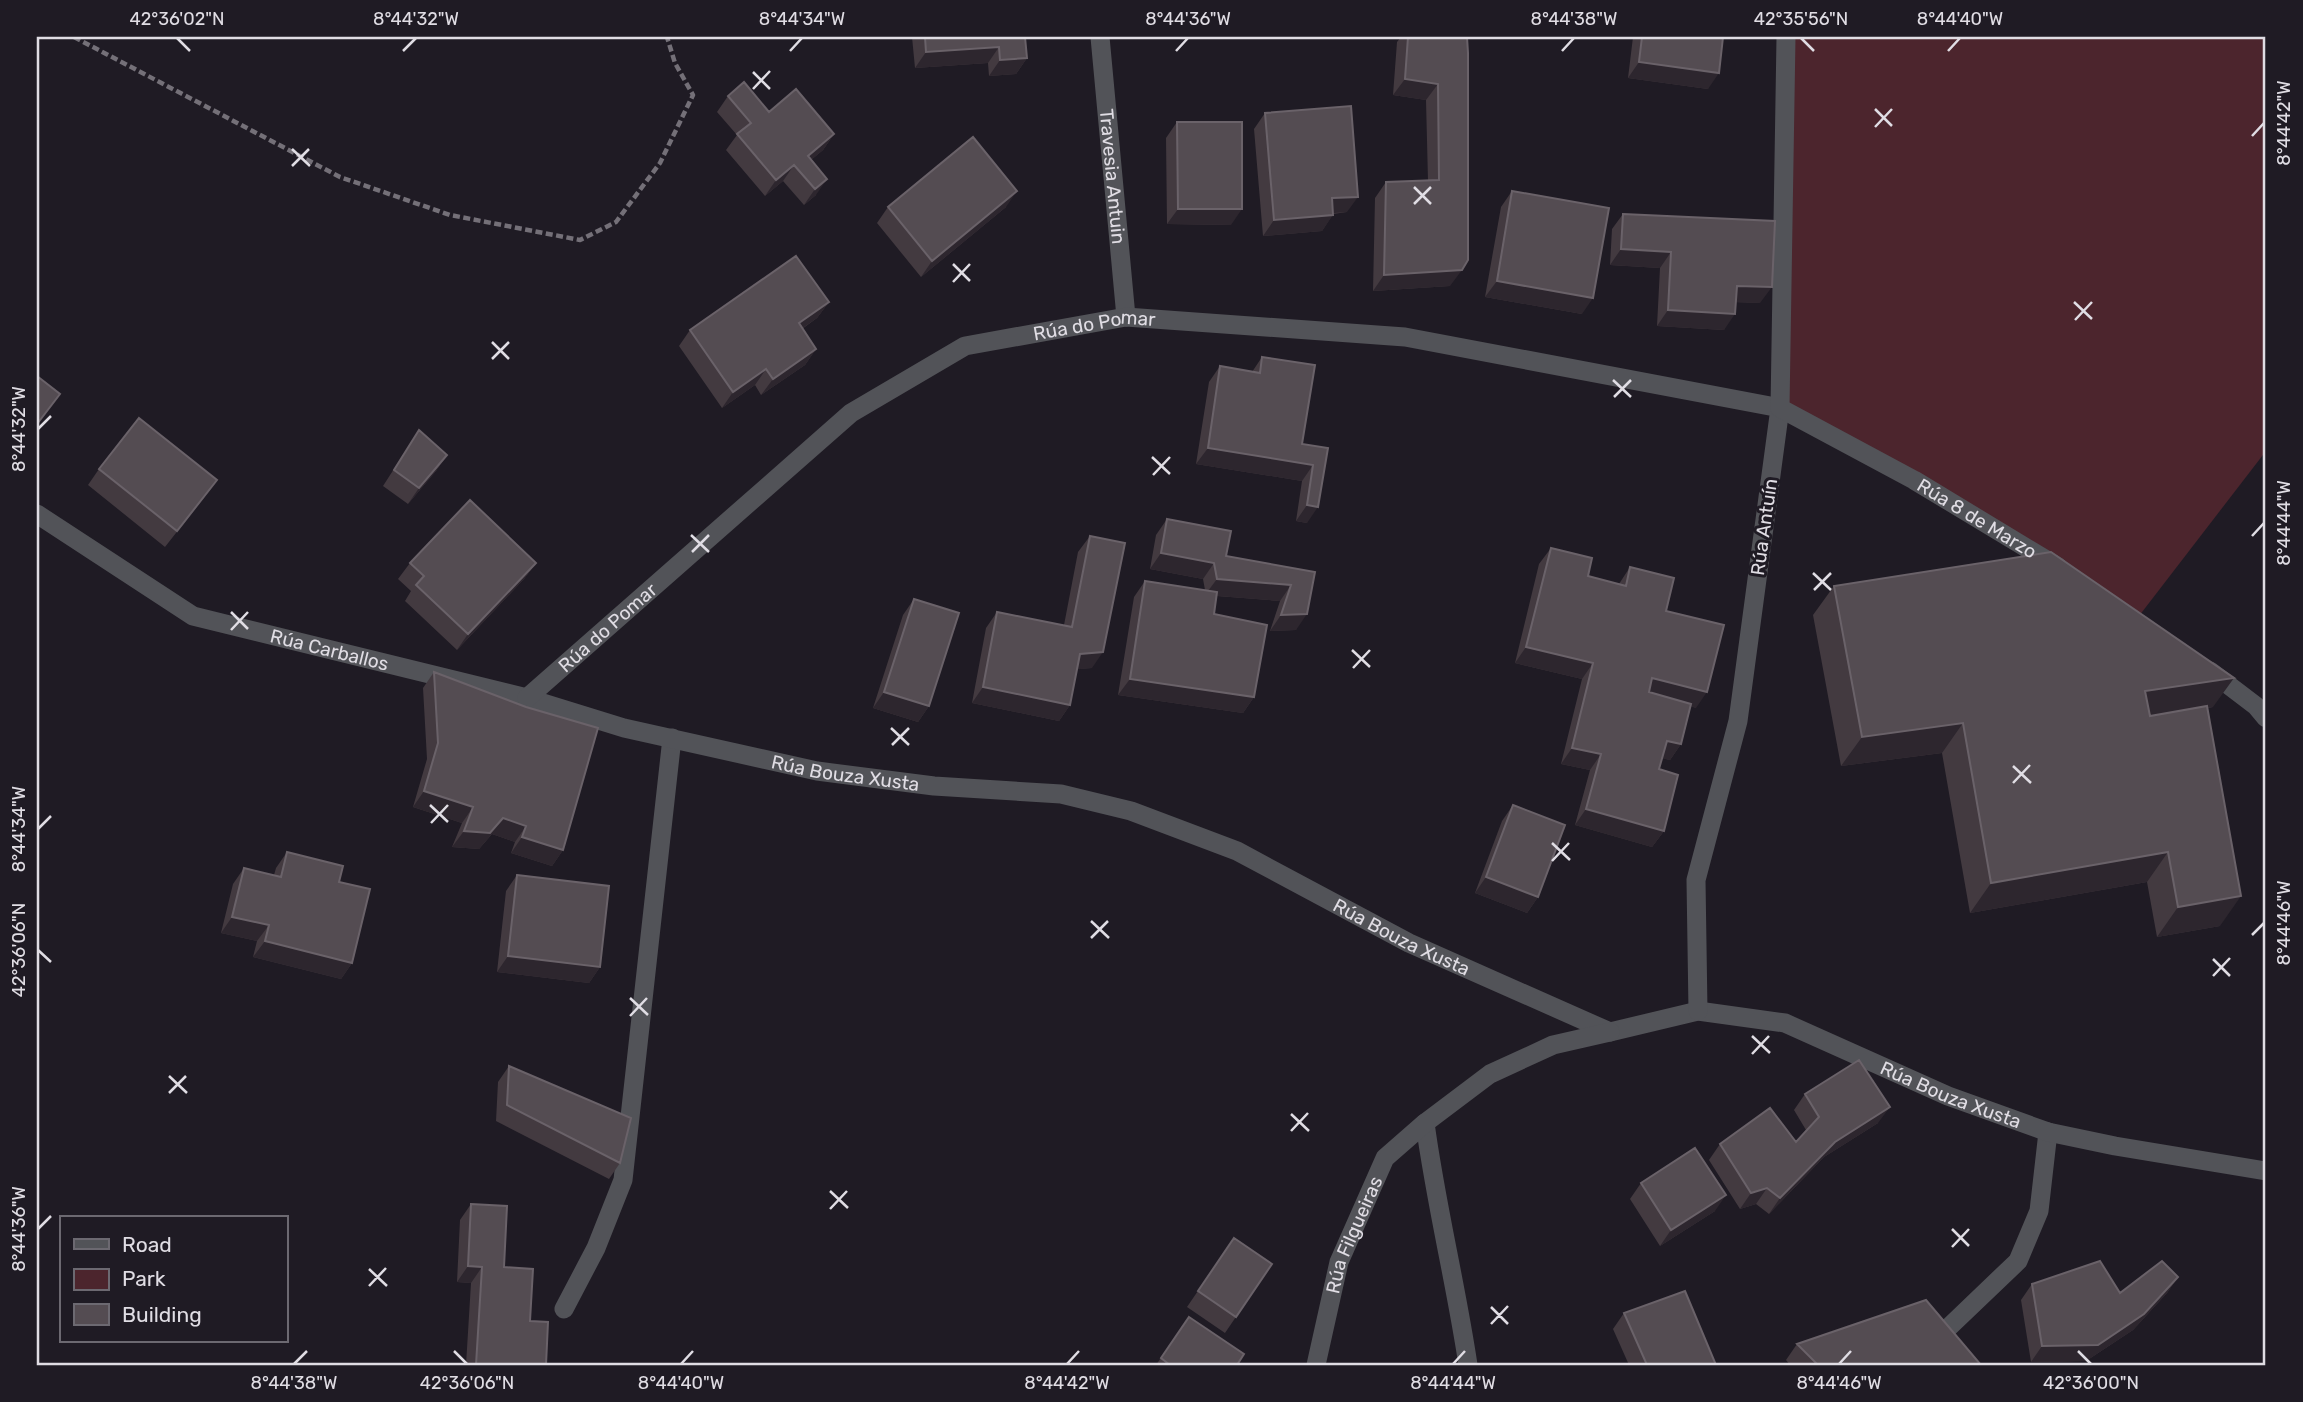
<svg xmlns="http://www.w3.org/2000/svg" width="2303" height="1402" viewBox="0 0 2303 1402" font-family="Rubik,sans-serif">
  <style>
    .green { fill: #4c252d }
    .lines { fill: none; stroke-linecap: round; stroke-linejoin: round }
    .path { stroke: #747078; stroke-width: 4.5; stroke-dasharray: 7 3.5; stroke-linecap: butt }
    .service { stroke: #525358; stroke-width: 19 }
    .minor { stroke: #525358; stroke-width: 19 }
    .tertiary { stroke: #525358; stroke-width: 19 }
    .wall { fill: #433a40 }
    .shaded-wall { fill: #2d262e }
    .building { fill: #544c52; stroke: #6a6269; stroke-width: 2 }
    .ticks { fill: none; stroke: #e0dde4; stroke-width: 2.5 }
    .labels { text-anchor: middle; dominant-baseline: central; stroke-width: 6; stroke-linejoin: round; paint-order: stroke }
    .street-label { font-size: 19px; fill: #e0dde4; stroke: #1f1b24 }
    .neatline { fill: none; stroke: #e0dde4; stroke-width: 2.5 }
    .ticks-label { font-size: 18px; text-anchor: middle; fill: #e0dde4 }
  </style>
  <rect width="100%" height="100%" fill="#1f1b24"/>
  <path class="green" d="M1786 37H2266V451L2139 616 1780 408Z"/>
  <g class="lines">
    <path class="path" d="M74 37 340 177 450 215 580 240 616 222 660 163 693 95 675 63 667 37"/>
    <path class="service" d="M564 1309 596 1248 623 1180 672 738
      M1948 1328 2018 1261 2039 1211 2048 1132"/>
    <g class="minor">
      <path id="s1" d="M1100 37 1126 317"/>
      <path id="s2" d="M37 514 193 616 527 698 624 728 817 771 934 786 1061 794 1131 811 1237 851 1409 943 1610 1032 1698 1011 1785 1023 1948 1096 2048 1132 2115 1146 2266 1171"/>
      <path id="s3" d="M527 698 851 413 965 346 1126 317 1405 337 1780 408 1738 721 1696 880 1698 1011"/>
      <path d="M1425 1123C1436 1205 1456 1284 1468 1365"/>
      <path id="s4" d="M1316 1365 1339 1262 1385 1158 1425 1123 1490 1074 1553 1045 1610 1032"/>
    </g>
    <g class="tertiary">
      <path id="s5" d="M1786 37 1780 408 1914 480 2058 567"/>
      <path d="M2210 671 2256 706 2266 718"/>
    </g>
  </g>
  <path class="wall" d="M912 37H1025L1027 58 1016 74 989 76 988 63 915 68Z
    M1401 37H1467L1450 286 1373 291 1375 198 1386 182 1428 181 1426 100 1393 95 1397 42Z
    M1633 37H1723L1708 89 1628 78Z
    M728 96 769 112 834 134 823 150 811 160 816 195 804 205 783 181 765 196 726 150 737 135 717 112Z
    M1265 113 1347 212 1333 214 1322 231 1263 236 1254 129Z
    M1177 122 1231 225 1167 224 1166 138Z
    M1512 191 1582 314 1485 297 1501 207Z
    M888 207H1006L921 277 877 223Z
    M1623 214 1760 303 1736 302 1724 330 1657 326 1660 268 1610 265 1612 229Z
    M829 302 817 318 802 329 816 349 805 365 761 395 755 385 722 408 679 346 690 330Z
    M1262 357 1302 444 1328 448 1307 523 1296 521 1302 481 1196 464 1209 382 1220 366 1252 372Z
    M419 430 447 455 436 471 408 504 383 486Z
    M99 469 205 496 165 547 88 485Z
    M1167 519 1226 556 1315 572 1296 630 1270 631 1280 601 1217 596 1214 614 1254 697 1243 713 1118 695 1134 597 1145 581 1205 590 1203 579 1150 569 1156 535Z
    M1090 536 1092 668 1077 669 1070 705 1059 721 972 703 986 628 997 612 1064 625 1078 552Z
    M1551 548 1588 576 1619 584 1630 567 1666 611 1696 708 1691 706 1681 744 1670 760 1662 758 1659 769 1664 831 1652 847 1575 825 1590 770 1561 764 1582 679 1515 663 1539 564Z
    M410 563H536L524 579 457 650 405 601 411 591 398 579Z
    M1834 586 2213 707 2208 708 2220 926 2157 937 2147 882 1970 913 1942 753 1841 766 1813 615Z
    M914 599 929 706 918 722 873 708 903 615Z
    M434 672 563 850 552 866 511 853 515 842 492 834 479 849 452 847 462 823 413 807 427 759 423 688Z
    M1513 805 1538 897 1527 913 1475 893 1502 821Z
    M287 852 339 882 352 963 341 979 253 957 257 941 221 933 233 884 244 868 274 875 276 868Z
    M517 875 600 967 589 983 497 972 506 891Z
    M509 1066 620 1163 609 1179 496 1121 498 1082Z
    M1805 1094 1878 1123 1824 1157 1769 1214 1756 1204 1740 1209 1709 1160 1720 1144 1796 1142 1806 1130 1794 1110Z
    M1641 1183 1715 1211 1660 1246 1630 1199Z
    M471 1204 530 1321 546 1365H466L471 1283 457 1282 460 1220Z
    M1234 1238 1272 1264 1225 1333 1187 1307Z
    M2178 1277 2167 1293 2133 1330 2086 1361 2031 1362 2021 1300 2032 1284 2120 1293Z
    M1624 1313 1716 1365H1629L1613 1329Z
    M1189 1317 1237 1365H1156Z
    M1797 1344 1981 1365H1790L1786 1360Z"/>
  <path class="shaded-wall" d="M999 47 988 63 915 68 926 52Z
    M1027 58 1016 74 989 76 1000 60Z
    M1639 62 1719 73 1708 89 1628 78Z
    M1405 79 1438 84 1426 100 1393 95Z
    M834 134 823 150 799 170 808 156Z
    M794 165 783 181 765 196 776 180Z
    M827 179 816 195 804 205 815 189Z
    M1017 191 1006 207 921 277 932 261Z
    M1358 197 1347 212 1321 214 1332 198Z
    M1178 209H1242L1231 225 1167 224Z
    M1333 215 1322 231 1263 236 1274 220Z
    M1621 249 1671 252 1660 268 1610 265Z
    M1462 270 1450 286 1373 291 1384 275Z
    M1497 281 1593 298 1582 314 1485 297Z
    M1737 286 1772 287 1760 303 1726 302Z
    M829 302 817 318 787 339 799 323Z
    M1668 310 1735 314 1724 330 1657 326Z
    M816 349 805 365 761 395 773 379Z
    M766 369 755 385 722 408 733 392Z
    M1208 448 1313 465 1302 481 1196 464Z
    M447 455 436 471 408 504 419 488Z
    M1307 505 1318 507 1307 523 1296 521Z
    M1161 553 1214 563 1203 579 1150 569Z
    M536 563 524 579 457 650 468 634Z
    M1217 579 1291 585 1280 601 1205 595Z
    M1307 614 1296 630 1270 631 1281 615Z
    M1526 647 1593 663 1582 679 1515 663Z
    M1103 652 1092 668 1069 670 1080 654Z
    M1652 678 1707 692 1696 708 1641 694Z
    M2234 678 2213 707 2124 721 2145 691Z
    M1130 679 1254 697 1243 713 1118 695Z
    M983 687 1070 705 1059 721 972 703Z
    M884 692 929 706 918 722 873 708Z
    M1963 723 1942 753 1841 766 1862 737Z
    M1667 741 1681 744 1670 760 1655 757Z
    M1572 748 1601 754 1590 770 1561 764Z
    M424 791 473 807 462 823 413 807Z
    M1586 809 1664 831 1652 847 1575 825Z
    M503 818 526 826 515 842 492 834 479 849 452 847 464 831Z
    M522 837 563 850 552 866 511 853Z
    M2168 852 2147 882 1970 913 1991 883Z
    M1486 877 1538 897 1527 913 1475 893Z
    M2241 896 2220 926 2157 937 2178 907Z
    M232 917 269 925 257 941 221 933Z
    M265 941 352 963 341 979 253 957Z
    M508 956 600 967 589 983 497 972Z
    M1890 1107 1878 1123 1824 1157 1769 1214 1780 1198 1835 1142Z
    M1767 1188 1756 1204 1740 1209 1751 1193Z
    M1726 1195 1715 1211 1660 1246 1671 1230Z
    M468 1266 482 1267 471 1283 457 1282Z
    M2178 1277 2167 1293 2133 1330 2086 1361 2031 1362 2042 1346Z"/>
  <path class="building" d="M925 37H1025L1027 58 1000 60 999 47 926 52Z
    M1408 37H1467L1468 53V260L1462 270 1384 275 1386 182 1439 180 1438 84 1405 79Z
    M1642 37H1723L1719 73 1639 62Z
    M744 82 769 112 796 89 834 134 808 156 827 179 815 189 794 165 776 180 737 134 751 123 728 96Z
    M1351 106 1358 197 1332 198 1333 215 1274 220 1265 113Z
    M1177 122H1242V209H1178Z
    M973 137 1017 191 932 261 888 207Z
    M1512 191 1609 208 1593 298 1497 281Z
    M1623 214 1775 221 1772 287 1737 286 1735 314 1668 310 1671 252 1621 249Z
    M796 256 829 302 799 323 816 349 773 379 766 369 733 392 690 330Z
    M1262 357 1315 365 1302 444 1328 448 1318 507 1307 505 1313 465 1208 448 1220 366 1260 373Z
    M37 376 60 394 37 424Z
    M139 418 217 480 177 531 99 469Z
    M419 430 447 455 419 488 394 470Z
    M470 500 536 563 468 634 416 585 424 576 410 563Z
    M1167 519 1231 531 1226 556 1315 572 1307 614 1281 615 1291 585 1217 579 1214 563 1161 553Z
    M1090 536 1125 543 1103 652 1080 654 1070 705 983 687 997 612 1072 627Z
    M1551 548 1592 558 1588 576 1626 586 1630 567 1674 578 1666 611 1724 625 1707 692 1652 678 1649 692 1691 704 1681 744 1667 741 1659 769 1678 775 1664 831 1586 809 1601 754 1572 748 1593 663 1526 647Z
    M2051 552 2234 678 2145 691 2150 716 2207 706 2241 896 2178 907 2168 852 1991 883 1963 723 1862 737 1834 586Z
    M1145 581 1217 592 1214 614 1267 625 1254 697 1130 679Z
    M914 599 959 613 929 706 884 692Z
    M434 672 526 707 598 728 563 850 522 837 526 826 503 818 490 833 464 831 473 807 424 791 438 743Z
    M1513 805 1565 825 1538 897 1486 877Z
    M287 852 343 866 339 882 370 889 352 963 265 941 269 925 232 917 244 868 281 877Z
    M517 875 609 886 600 967 508 956Z
    M1859 1060 1890 1107 1835 1142 1780 1198 1767 1188 1751 1193 1720 1144 1770 1108 1796 1142 1819 1117 1805 1094Z
    M509 1066 631 1118 620 1163 507 1105Z
    M1695 1148 1726 1195 1671 1230 1641 1183Z
    M471 1204 507 1206 504 1267 533 1269 530 1321 548 1322 546 1365H476L482 1267 468 1266Z
    M1234 1238 1272 1264 1236 1317 1198 1291Z
    M2100 1261 2120 1293 2162 1261 2178 1277 2144 1314 2098 1345 2042 1346 2032 1284Z
    M1685 1291 1716 1365H1647L1624 1313Z
    M1926 1300 1981 1365H1818L1797 1344Z
    M1189 1317 1244 1354 1237 1365H1170L1161 1358Z"/>
  <path class="ticks" d="M177 38 190 51M1801 38 1814 51M403 51 416 38M790 51 802 38M1176 51 1188 38M1562 51 1574 38M1948 51 1960 38M753 72 770 89M753 89 770 71M1875 109 1892 126M1875 127 1892 109M2252 136 2264 123M292 149 310 166M292 166 309 149M1414 187 1431 204M1414 204 1431 187M953 264 970 281M953 282 970 264M2074 302 2092 319M2075 320 2092 302M492 342 509 359M492 359 509 342M1613 380 1631 397M1614 397 1631 380M38 429 51 416M1152 457 1170 474M1153 475 1170 457M691 535 709 552M2252 536 2264 523M692 552 709 535M1813 573 1831 590M1814 590 1831 573M231 612 248 629M231 630 248 612M1352 650 1370 667M1353 668 1370 650M891 728 909 745M892 745 909 728M2013 766 2031 783M2013 783 2030 765M430 805 448 822M431 823 448 805M38 829 51 816M1552 843 1570 860M1552 861 1569 843M1091 921 1109 938M2252 935 2264 923M1091 938 1108 921M38 950 51 962M2213 959 2230 976M2213 976 2230 958M630 998 648 1015M630 1016 647 998M1752 1036 1770 1053M1752 1054 1769 1036M169 1076 187 1093M169 1093 186 1076M1291 1114 1309 1131M1291 1131 1308 1113M830 1191 848 1208M830 1209 847 1191M38 1229 51 1216M1952 1229 1969 1246M1952 1247 1969 1229M369 1269 387 1286M369 1286 386 1268M1491 1307 1508 1324M1491 1324 1508 1306M454 1351 467 1364M2078 1351 2091 1364M294 1364 307 1351M681 1364 693 1351M1067 1364 1079 1351M1453 1364 1465 1351M1839 1364 1851 1351"/>
  <g class="labels">
    <g class="street-label">
      <text stroke="none"><textPath href="#s1" startOffset="140">Travesia Antuin</textPath></text>
      <text stroke="none"><textPath href="#s3" startOffset="695">Rúa do Pomar</textPath></text>
      <text stroke="none"><textPath href="#s5" startOffset="597">Rúa 8 de Marzo</textPath></text>
      <text transform="translate(1764 527) rotate(-82)">Rúa Antuín</text>
      <text stroke="none"><textPath href="#s3" startOffset="107">Rúa do Pomar</textPath></text>
      <text stroke="none"><textPath href="#s2" startOffset="327">Rúa Carballos</textPath></text>
      <text stroke="none"><textPath href="#s2" startOffset="858">Rúa Bouza Xusta</textPath></text>
      <text stroke="none"><textPath href="#s2" startOffset="1446">Rúa Bouza Xusta</textPath></text>
      <text stroke="none"><textPath href="#s2" startOffset="2034">Rúa Bouza Xusta</textPath></text>
      <text stroke="none"><textPath href="#s4" startOffset="136">Rúa Filgueiras</textPath></text>
    </g>
  </g>
  <rect width="2303" height="1402" fill="none" stroke="#1f1b24" stroke-width="77"/>
  <rect x="60" y="1216" width="228" height="126" fill="#1f1b24" stroke="#6c6971" stroke-width="2"/>
  <rect x="74" y="1239" width="35" height="10" fill="#525358" stroke="#6c6971" stroke-width="2"/>
  <text x="122" y="1252" font-size="21" fill="#e0dde4">Road</text>
  <rect x="74" y="1269" width="35" height="21" fill="#4c252d" stroke="#6c6971" stroke-width="2"/>
  <text x="122" y="1286" font-size="21" fill="#e0dde4">Park</text>
  <rect x="74" y="1304" width="35" height="21" fill="#544c52" stroke="#6c6971" stroke-width="2"/>
  <text x="122" y="1322" font-size="21" fill="#e0dde4">Building</text>
  <rect x="38" y="38" width="2226" height="1326" class="neatline"/>
  <g class="ticks-label">
    <text x="177" y="25">42°36'02"N</text>
    <text x="416" y="25">8°44'32"W</text>
    <text x="802" y="25">8°44'34"W</text>
    <text x="1188" y="25">8°44'36"W</text>
    <text x="1574" y="25">8°44'38"W</text>
    <text x="1801" y="25">42°35'56"N</text>
    <text x="1960" y="25">8°44'40"W</text>
    <text transform="translate(2284 123) rotate(-90)" y="6">8°44'42"W</text>
    <text transform="translate(19 429) rotate(-90)" y="6">8°44'32"W</text>
    <text transform="translate(2284 523) rotate(-90)" y="6">8°44'44"W</text>
    <text transform="translate(19 829) rotate(-90)" y="6">8°44'34"W</text>
    <text transform="translate(2284 923) rotate(-90)" y="6">8°44'46"W</text>
    <text transform="translate(19 950) rotate(-90)" y="6">42°36'06"N</text>
    <text transform="translate(19 1229) rotate(-90)" y="6">8°44'36"W</text>
    <text x="294" y="1389">8°44'38"W</text>
    <text x="467" y="1389">42°36'06"N</text>
    <text x="681" y="1389">8°44'40"W</text>
    <text x="1067" y="1389">8°44'42"W</text>
    <text x="1453" y="1389">8°44'44"W</text>
    <text x="1839" y="1389">8°44'46"W</text>
    <text x="2091" y="1389">42°36'00"N</text>
  </g>
</svg>
